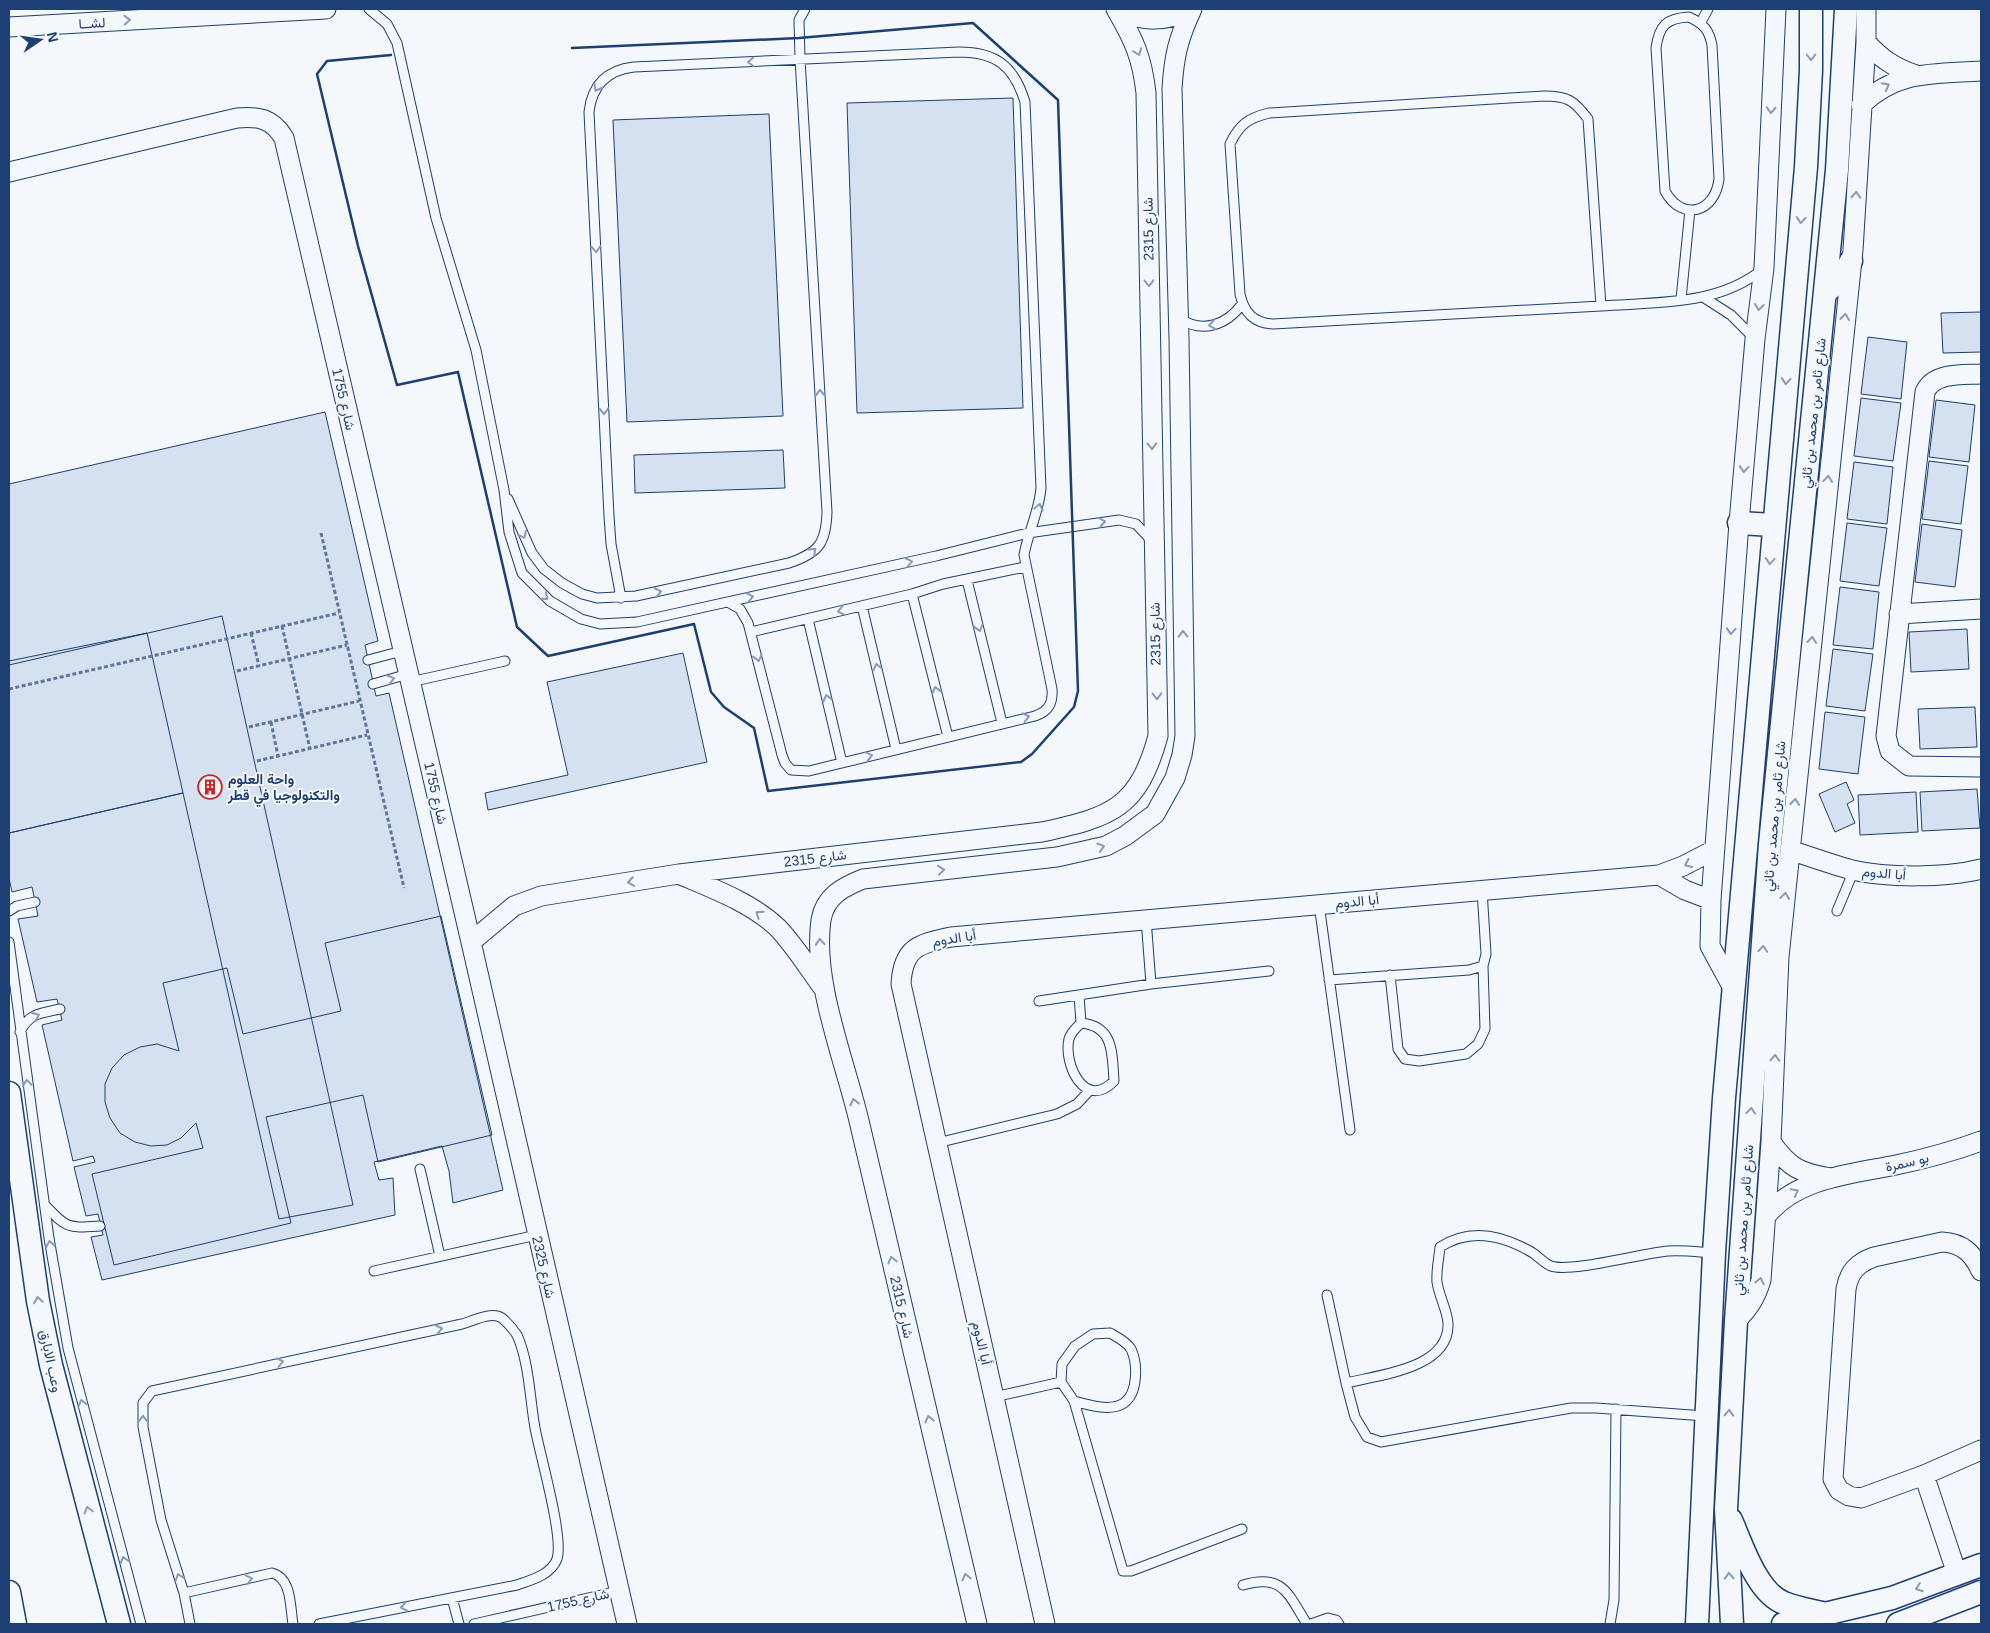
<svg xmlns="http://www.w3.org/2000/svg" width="1990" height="1633" viewBox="0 0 1990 1633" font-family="Arial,Vazirmatn,sans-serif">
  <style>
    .building { fill: #d5e0f0; stroke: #1d3f73 }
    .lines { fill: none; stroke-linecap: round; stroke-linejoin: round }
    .service-casing { stroke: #1d3f73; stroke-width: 11 }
    .minor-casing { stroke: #1d3f73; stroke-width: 21 }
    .tertiary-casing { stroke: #1d3f73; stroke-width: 25 }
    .path { stroke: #5e769c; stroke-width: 3; stroke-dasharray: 4 2.5; stroke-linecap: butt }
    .service { stroke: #f4f7fb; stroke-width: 9 }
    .minor { stroke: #f4f7fb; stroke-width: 19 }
    .tertiary { stroke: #f4f7fb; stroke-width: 22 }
    .wall { stroke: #1d3f73; stroke-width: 2.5 }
    .oneway { stroke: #889bb7 }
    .labels { text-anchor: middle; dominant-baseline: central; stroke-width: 4; stroke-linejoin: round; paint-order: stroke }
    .street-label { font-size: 14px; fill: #1d3f73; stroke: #f4f7fb }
    .poi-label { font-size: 14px; font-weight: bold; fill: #1d3f73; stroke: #f4f7fb; text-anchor: start }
  </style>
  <rect width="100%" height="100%" fill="#f4f7fb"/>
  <path class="building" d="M1013 98 1023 408 857 413 847 103Z
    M769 114 783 416 627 422 613 120Z
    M1981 312V352L1943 353 1941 313Z
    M1868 337 1907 342 1901 399 1861 394Z
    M1861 398 1901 403 1893 461 1854 456Z
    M1936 400 1975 405 1969 462 1929 457Z
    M325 412 378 641 365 645 376 696 389 693 503 1190 453 1203 449 1171 442 1146 374 1162 379 1180 393 1178 395 1215 102 1280 91 1237 103 1235 98 1214 86 1216 74 1167 95 1162 93 1156 73 1161 42 1025 62 1020 57 999 37 1002 18 919 38 916 32 887 12 892 9 878V484Z
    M783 450 785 488 635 493 634 455Z
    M1929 461 1968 466 1961 524 1922 519Z
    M1854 462 1893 467 1887 524 1847 519Z
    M1847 523 1887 528 1879 586 1840 581Z
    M1922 524 1962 530 1955 587 1915 582Z
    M1840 587 1879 592 1873 649 1833 645Z
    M222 616 353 1205 279 1219 183 793 9 833V665Z
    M1967 629 1969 669 1911 672 1909 632Z
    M147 633 183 793 9 833V661Z
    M1833 649 1873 654 1865 711 1826 706Z
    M683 653 707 762 488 810 485 793 568 775 547 682Z
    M1975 707 1977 747 1920 749 1918 709Z
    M1825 712 1865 717 1858 774 1819 769Z
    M1846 782 1854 800 1847 804 1855 823 1835 832 1819 794Z
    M1977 789 1980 828 1922 831 1920 792Z
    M1916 792 1918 832 1860 835 1858 795Z
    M441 916 492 1135 378 1162 363 1095 266 1117 291 1223 114 1265 92 1174 203 1148 196 1123 181 1138 167 1145 151 1146 135 1142 120 1133 110 1118 105 1102V1084L112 1068 124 1055 140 1047 157 1044 179 1051 163 983 227 968 243 1034 341 1011 325 943Z"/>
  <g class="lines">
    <g class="service-casing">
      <path id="service" d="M369 9 387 24 397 43 436 218 476 350 504 490 509 532 522 573 550 601 581 619 600 624 637 622 936 556 1028 533 1119 520 1136 524 1151 540
        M1689 17C1704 24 1709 30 1712 45L1719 179C1715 213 1682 222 1665 191L1656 48C1659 26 1666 18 1689 17Z
        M1701 22 1708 9
        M1544 96C1567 96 1574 100 1588 119L1601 306 1273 324C1254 323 1244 313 1240 294L1230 144C1239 125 1248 118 1269 113Z
        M1703 297 1731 315 1755 339
        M1681 299 1690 210
        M1601 306C1656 302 1718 306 1763 269
        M1179 318C1202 334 1227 325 1242 304
        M508 499 532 553 544 569 562 583 582 594 597 598 636 596 789 563C819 553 826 543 827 512L800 59 799 20 805 9
        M967 580 1002 723
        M912 594 948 737
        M621 598 611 544 609 516 589 112C592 85 607 70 634 67L959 52C996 52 1014 66 1025 102L1041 488C1039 512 1028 532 1024 555L1052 689C1053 703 1049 711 1035 716L809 771 791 770 785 763 782 755 748 623 740 609 728 602
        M862 606 896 749
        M808 619 842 763
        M751 632 912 594 943 584 1025 567
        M368 660 402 651
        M410 682 505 661
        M373 684 408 674
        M1319 904 1350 1130
        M9 911 17 906 35 902
        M1837 911 1854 870
        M9 942 49 1238 68 1348 141 1624
        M1390 975 1398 1049 1405 1059 1419 1061 1466 1054 1478 1044 1485 1029 1483 966
        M1329 980 1469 970 1483 966 1486 954 1482 890
        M1151 984 1269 971
        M1079 995 1081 1023C1076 1028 1071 1032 1069 1039 1063 1064 1085 1111 1114 1081 1112 1053 1114 1026 1081 1023
        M1039 1001 1151 984 1146 919
        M20 1032C29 1013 41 1013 60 1009
        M937 1143 1057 1114 1077 1104 1090 1090
        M420 1169 440 1256
        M45 1205C67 1229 68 1228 100 1226
        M374 1271 537 1235
        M1327 1295 1346 1383
        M1110 1333C1117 1337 1127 1342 1131 1349 1138 1364 1138 1393 1124 1403 1111 1412 1088 1405 1074 1401L1061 1382 1062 1364 1075 1346 1093 1334Z
        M994 1397 1061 1382
        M1074 1401 1123 1571H1131L1242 1529
        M1705 1416 1596 1408H1571L1381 1442 1367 1437 1355 1417 1346 1383C1378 1375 1450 1369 1448 1323 1447 1310 1439 1296 1437 1282 1436 1271 1439 1258 1440 1247 1471 1227 1503 1235 1533 1253 1539 1257 1545 1264 1551 1266 1570 1273 1643 1253 1668 1251 1683 1250 1699 1252 1714 1253
        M1243 1585C1283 1573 1288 1594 1307 1624
        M184 1593 272 1573C292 1578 290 1607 293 1624
        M452 1598 459 1624
        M190 1624 184 1593 161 1520 143 1427V1403L152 1391 462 1324C473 1321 491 1311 502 1318 508 1323 513 1329 517 1335 529 1361 530 1400 535 1428 540 1455 564 1537 557 1559 551 1575 531 1580 517 1585L319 1624
        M474 1624 619 1591
        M1311 1624 1328 1618 1336 1620 1339 1624
        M1610 1624 1614 1600 1616 1409"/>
    </g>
    <g class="minor-casing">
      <path id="minor" d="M1119 9C1141 23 1167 22 1190 9
        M9 27 326 9
        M1866 42C1881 59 1895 68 1916 75
        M1861 105C1897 70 1934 74 1981 71
        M9 172 237 118C258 116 272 118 284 138L471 942 627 1624
        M1981 374C1962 375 1934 372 1925 392L1886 736 1890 751 1909 766 1981 767
        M1899 614 1981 609
        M1790 850C1811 857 1831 864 1852 870 1887 878 1946 878 1981 869
        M681 875C714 889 752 903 778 928 795 946 809 969 824 989
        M1659 875 1685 890 1711 900
        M471 942 514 906 541 896 679 874 1042 832C1111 817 1138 809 1158 736L1146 93C1142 57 1134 40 1116 9
        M1734 990 1710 946 1711 900 1739 523 1755 339 1764 268 1776 9
        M1771 1142C1789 1168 1800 1173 1831 1178
        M1766 1216C1796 1178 1851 1174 1896 1165 1925 1159 1954 1151 1981 1141
        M1981 1271C1973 1253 1962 1243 1942 1242L1874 1257C1857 1263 1849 1272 1846 1289L1833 1479 1839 1490 1849 1496 1861 1498 1924 1475 1981 1450
        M1736 1321C1749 1308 1756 1297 1761 1280L1771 1142 1779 957 1853 250 1866 42V9
        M1924 1475 1957 1574
        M977 1624C938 1458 899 1291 860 1125 846 1063 812 983 821 920 825 896 843 887 863 879L1057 857 1106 846 1125 836 1155 814 1175 778 1182 755 1185 736 1179 338 1172 89C1174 56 1178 39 1192 9
        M1045 1624 901 984C903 947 919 944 951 937L1659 875 1683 866 1714 850"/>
    </g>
    <g class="tertiary-casing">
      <path id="tertiary" d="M1825 293 1843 277 1851 261
        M1739 523 1773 525
        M9 1093 38 1301 51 1365 119 1624
        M1731 1520C1742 1545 1757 1593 1784 1603 1796 1608 1809 1610 1822 1613
        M9 1592 15 1624
        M1697 1624 1714 1253 1724 1098 1806 167 1811 70V9
        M1732 1624 1726 1509 1736 1321 1770 844 1837 170 1846 9
        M1783 1624 1892 1598 1981 1565
        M1898 1624 1981 1592"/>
    </g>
    <path class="path" d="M321 533 404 888
      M282 626 310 749
      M251 633 259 666
      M237 671 347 645
      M9 689 339 613
      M271 722 278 756
      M249 727 359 701
      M257 761 367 735"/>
    <use href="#service" class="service"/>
    <use href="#minor" class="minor"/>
    <use href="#tertiary" class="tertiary"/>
    <path class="wall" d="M391 55 327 61 317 74 358 246 397 385 458 372 517 627 548 656 694 624 711 692 724 707 754 728 768 791 1021 762 1032 754 1074 707 1078 691 1058 100 973 23 799 38 572 48"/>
  </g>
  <defs><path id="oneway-chevron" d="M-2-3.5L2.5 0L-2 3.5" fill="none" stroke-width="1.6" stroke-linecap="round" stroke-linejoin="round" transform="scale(1.25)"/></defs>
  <g class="oneway">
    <use href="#oneway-chevron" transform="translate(127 20) rotate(-3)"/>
    <use href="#oneway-chevron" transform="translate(1138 52) rotate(69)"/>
    <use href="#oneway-chevron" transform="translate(1811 57) rotate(90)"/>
    <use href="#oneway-chevron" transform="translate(751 62) rotate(177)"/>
    <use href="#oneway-chevron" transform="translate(1886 86) rotate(-28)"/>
    <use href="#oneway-chevron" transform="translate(597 88) rotate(120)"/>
    <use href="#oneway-chevron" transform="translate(1771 110) rotate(93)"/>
    <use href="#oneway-chevron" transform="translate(1856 195) rotate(-87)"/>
    <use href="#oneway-chevron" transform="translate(1801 220) rotate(95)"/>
    <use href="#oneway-chevron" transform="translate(596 249) rotate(87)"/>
    <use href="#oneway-chevron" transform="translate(1149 283) rotate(89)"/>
    <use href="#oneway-chevron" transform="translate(1759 307) rotate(97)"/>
    <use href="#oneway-chevron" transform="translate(1845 317) rotate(-84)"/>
    <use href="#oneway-chevron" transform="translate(1212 325) rotate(171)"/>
    <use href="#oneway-chevron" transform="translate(1786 381) rotate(95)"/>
    <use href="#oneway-chevron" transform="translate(820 393) rotate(-93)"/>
    <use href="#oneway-chevron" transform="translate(604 411) rotate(87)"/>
    <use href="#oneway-chevron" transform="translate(1152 446) rotate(89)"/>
    <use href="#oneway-chevron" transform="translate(1744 469) rotate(95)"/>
    <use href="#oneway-chevron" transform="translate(1828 479) rotate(-84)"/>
    <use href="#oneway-chevron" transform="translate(1039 507) rotate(-77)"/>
    <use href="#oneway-chevron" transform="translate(1102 522) rotate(-10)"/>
    <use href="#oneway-chevron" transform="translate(523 535) rotate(64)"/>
    <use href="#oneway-chevron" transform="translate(813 551) rotate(-44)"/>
    <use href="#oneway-chevron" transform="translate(1770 561) rotate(95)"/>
    <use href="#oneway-chevron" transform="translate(909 562) rotate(-12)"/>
    <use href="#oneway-chevron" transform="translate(658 592) rotate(-12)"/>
    <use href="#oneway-chevron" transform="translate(545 597) rotate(39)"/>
    <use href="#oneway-chevron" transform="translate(750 597) rotate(-12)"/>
    <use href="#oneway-chevron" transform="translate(841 611) rotate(167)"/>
    <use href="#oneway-chevron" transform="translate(979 628) rotate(76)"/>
    <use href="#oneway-chevron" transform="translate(1731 631) rotate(94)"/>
    <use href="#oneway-chevron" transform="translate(1183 634) rotate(-91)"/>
    <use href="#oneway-chevron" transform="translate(1812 640) rotate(-84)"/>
    <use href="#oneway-chevron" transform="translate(758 658) rotate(76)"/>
    <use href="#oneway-chevron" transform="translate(877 667) rotate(-103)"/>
    <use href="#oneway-chevron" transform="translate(391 679) rotate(-16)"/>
    <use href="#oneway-chevron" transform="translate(936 690) rotate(-104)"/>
    <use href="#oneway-chevron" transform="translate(1157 696) rotate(89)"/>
    <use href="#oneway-chevron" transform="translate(827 698) rotate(-104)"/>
    <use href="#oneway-chevron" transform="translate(1026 717) rotate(-14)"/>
    <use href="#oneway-chevron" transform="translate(869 756) rotate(-15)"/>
    <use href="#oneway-chevron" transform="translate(1795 802) rotate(-84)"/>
    <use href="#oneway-chevron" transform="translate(1101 847) rotate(-17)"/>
    <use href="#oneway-chevron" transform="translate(1688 864) rotate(155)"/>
    <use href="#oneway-chevron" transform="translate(941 870) rotate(-6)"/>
    <use href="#oneway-chevron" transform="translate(631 882) rotate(171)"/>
    <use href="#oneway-chevron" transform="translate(1785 896) rotate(-84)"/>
    <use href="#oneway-chevron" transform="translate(759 914) rotate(-145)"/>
    <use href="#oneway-chevron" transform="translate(820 942) rotate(-95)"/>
    <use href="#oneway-chevron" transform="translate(1763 949) rotate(-86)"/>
    <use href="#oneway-chevron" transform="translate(36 1016) rotate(-23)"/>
    <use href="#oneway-chevron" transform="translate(1775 1058) rotate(-88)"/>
    <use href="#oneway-chevron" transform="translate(27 1083) rotate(-98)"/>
    <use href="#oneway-chevron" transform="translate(854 1102) rotate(-104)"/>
    <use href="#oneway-chevron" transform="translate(1751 1111) rotate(-86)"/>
    <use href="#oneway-chevron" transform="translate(1795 1192) rotate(-27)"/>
    <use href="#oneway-chevron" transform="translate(50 1244) rotate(-99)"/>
    <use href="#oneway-chevron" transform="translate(892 1260) rotate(-103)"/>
    <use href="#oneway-chevron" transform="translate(1760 1281) rotate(-78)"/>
    <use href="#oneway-chevron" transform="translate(38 1300) rotate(-99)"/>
    <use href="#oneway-chevron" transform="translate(439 1329) rotate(-12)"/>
    <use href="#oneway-chevron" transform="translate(280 1362) rotate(-12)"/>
    <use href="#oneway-chevron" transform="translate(82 1403) rotate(-104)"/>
    <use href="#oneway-chevron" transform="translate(1729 1413) rotate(-88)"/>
    <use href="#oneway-chevron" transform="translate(143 1419) rotate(-90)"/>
    <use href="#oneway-chevron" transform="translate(929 1419) rotate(-103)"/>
    <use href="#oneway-chevron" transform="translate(88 1510) rotate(-105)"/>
    <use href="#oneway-chevron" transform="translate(124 1560) rotate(-105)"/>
    <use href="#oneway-chevron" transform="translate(1729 1576) rotate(-93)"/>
    <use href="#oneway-chevron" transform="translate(179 1577) rotate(-108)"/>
    <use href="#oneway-chevron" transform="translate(966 1577) rotate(-103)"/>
    <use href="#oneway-chevron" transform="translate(249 1579) rotate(-13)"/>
    <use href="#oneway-chevron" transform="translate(1919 1588) rotate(160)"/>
    <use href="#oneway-chevron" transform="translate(404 1607) rotate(169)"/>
  </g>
  <defs>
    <g id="building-ring" transform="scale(1.25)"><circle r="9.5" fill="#f4f7fb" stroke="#c62828" stroke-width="1.5"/><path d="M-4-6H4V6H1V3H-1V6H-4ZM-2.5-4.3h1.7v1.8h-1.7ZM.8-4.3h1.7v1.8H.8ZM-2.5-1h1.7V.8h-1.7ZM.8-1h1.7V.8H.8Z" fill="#c62828"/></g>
  </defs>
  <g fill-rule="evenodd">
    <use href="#building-ring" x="210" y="787"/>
  </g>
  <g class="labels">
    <g class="street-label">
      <text transform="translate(92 23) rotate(-3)">لشــا</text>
      <text transform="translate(1148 229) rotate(-91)">شارع 2315</text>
      <text transform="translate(344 399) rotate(77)">شارع 1755</text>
      <text transform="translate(1813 413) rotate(-84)">شارع ثامر بن محمد بن ثاني</text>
      <text transform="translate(1155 634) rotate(-91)">شارع 2315</text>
      <text transform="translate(436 793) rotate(77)">شارع 1755</text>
      <text transform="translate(1774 816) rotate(-85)">شارع ثامر بن محمد بن ثاني</text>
      <text transform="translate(815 858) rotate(-7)">شارع 2315</text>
      <text transform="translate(1884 873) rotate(5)">أبا الدوم</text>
      <text transform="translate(1357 901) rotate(-5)">أبا الدوم</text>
      <text transform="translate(954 938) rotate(-9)">أبا الدوم</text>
      <text transform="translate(1907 1162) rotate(-13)">بو سمرة</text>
      <text transform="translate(1743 1220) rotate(-86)">شارع ثامر بن محمد بن ثاني</text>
      <text transform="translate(544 1267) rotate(77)">شارع 2325</text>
      <text transform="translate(902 1307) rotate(77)">شارع 2315</text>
      <text transform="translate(982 1343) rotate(77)">أبا الدوم</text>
      <text transform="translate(51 1361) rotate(78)">وعب الابارق</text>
      <text transform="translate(578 1600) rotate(-13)">شارع 1755</text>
    </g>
    <g class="poi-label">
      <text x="228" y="779">واحة العلوم<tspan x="228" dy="16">والتكنولوجيا في قطر</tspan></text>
    </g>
  </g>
  <rect width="1990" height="1633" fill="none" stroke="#1d3f73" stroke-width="20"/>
  <g transform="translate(40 40) rotate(77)" stroke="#f4f7fb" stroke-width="4" paint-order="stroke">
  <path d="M0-4L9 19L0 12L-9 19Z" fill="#1d3f73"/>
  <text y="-8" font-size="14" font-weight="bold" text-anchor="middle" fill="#1d3f73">N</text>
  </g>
</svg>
